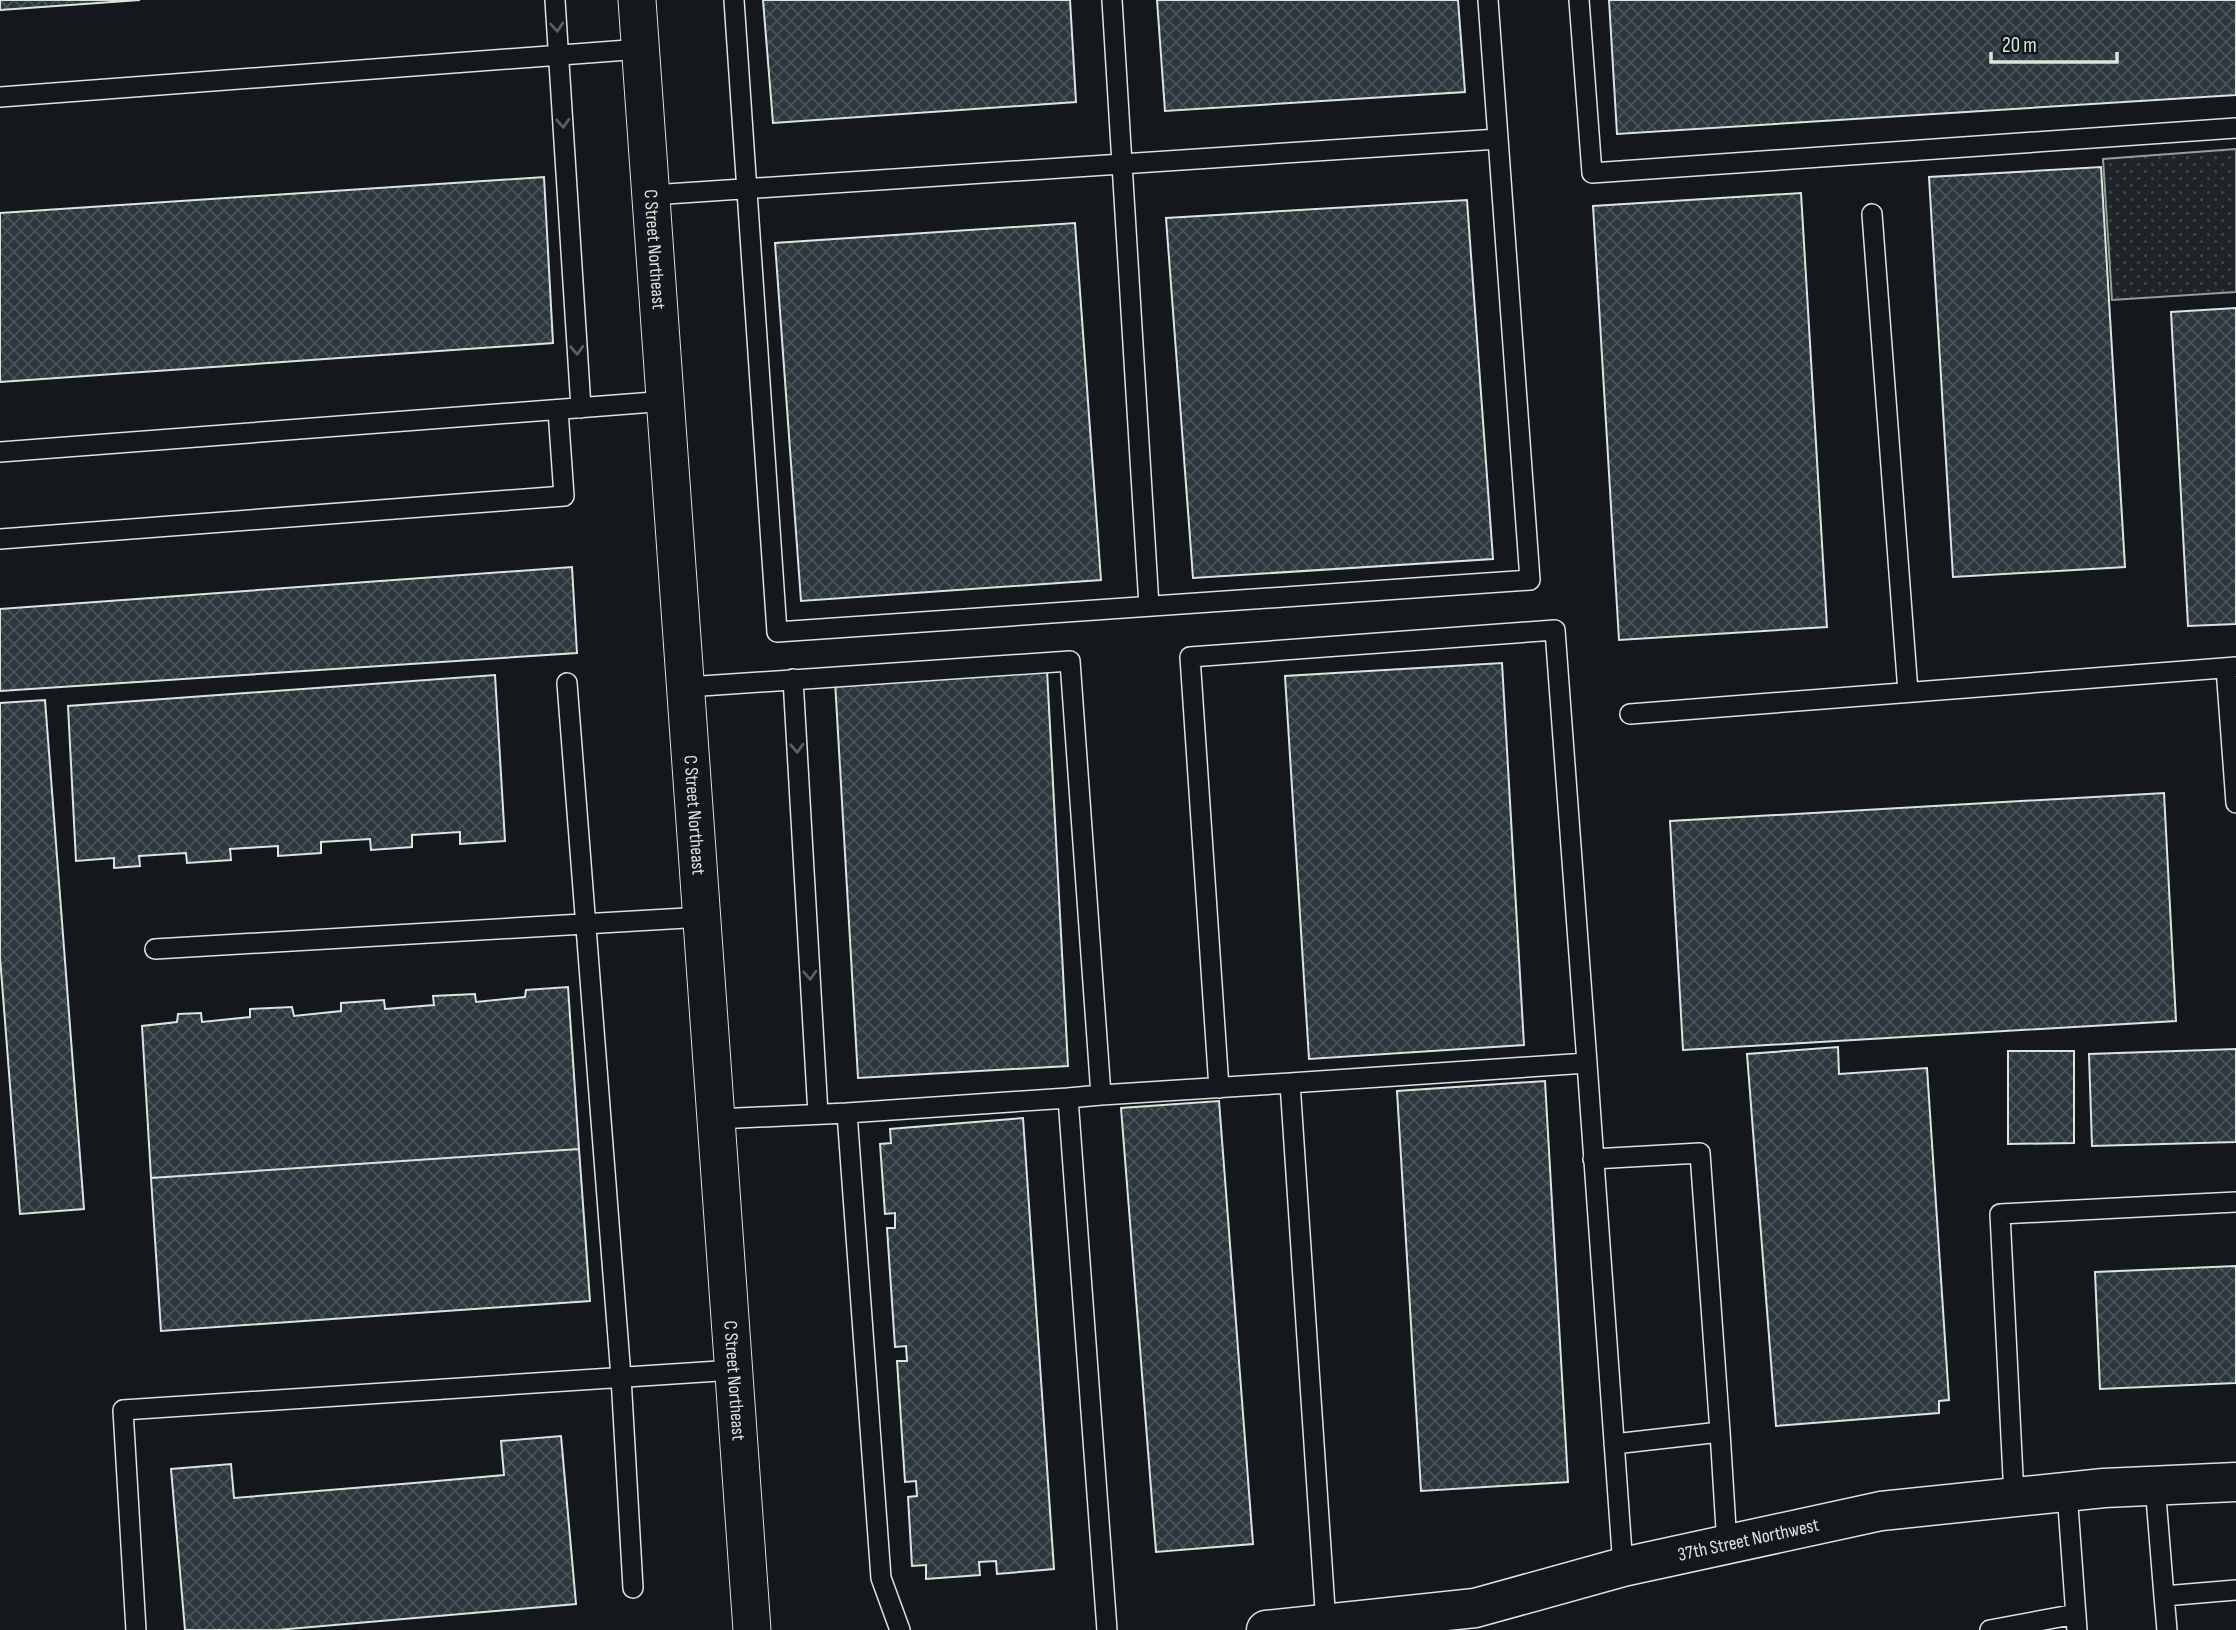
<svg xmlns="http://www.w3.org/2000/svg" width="2236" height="1630" viewBox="0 0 2236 1630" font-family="'Sofia Sans Condensed',sans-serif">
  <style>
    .grass { fill: url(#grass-dots); stroke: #939e99; stroke-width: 2 }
    .building { fill: url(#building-cross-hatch); stroke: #d8e6dc; stroke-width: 2 }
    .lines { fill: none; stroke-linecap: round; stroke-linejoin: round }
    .service-casing { stroke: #d8e6dc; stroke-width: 22 }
    .minor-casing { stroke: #d8e6dc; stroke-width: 39 }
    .secondary-casing { stroke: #d8e6dc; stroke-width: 41 }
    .service { stroke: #14181c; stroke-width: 19 }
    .minor { stroke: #14181c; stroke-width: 37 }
    .secondary { stroke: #14181c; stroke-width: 38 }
    .oneway { stroke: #59605f }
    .labels { text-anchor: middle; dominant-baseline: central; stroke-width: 5; stroke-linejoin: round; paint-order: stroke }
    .street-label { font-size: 19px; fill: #d8e6dc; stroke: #14181c }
  </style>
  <defs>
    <pattern id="grass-dots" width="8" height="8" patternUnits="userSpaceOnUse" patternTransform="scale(1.75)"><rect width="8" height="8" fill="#202428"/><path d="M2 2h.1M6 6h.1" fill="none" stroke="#404447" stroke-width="1.8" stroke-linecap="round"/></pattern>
    <pattern id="building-cross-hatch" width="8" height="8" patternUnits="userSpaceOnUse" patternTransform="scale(1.75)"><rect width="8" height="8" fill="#2c363c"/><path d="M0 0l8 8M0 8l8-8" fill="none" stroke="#4a5358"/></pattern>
  </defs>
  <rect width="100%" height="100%" fill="#14181c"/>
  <path class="grass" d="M2236 149V292L2112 300 2103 159Z"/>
  <path class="building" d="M0 0H140L0 10Z
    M763 0H1070L1076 102 773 123Z
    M1157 0H1458L1465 92 1165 111Z
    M1609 0H2236V95L1617 134Z
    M2101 167 2125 567 1953 577 1929 177Z
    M544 177 553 343 0 382V213Z
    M1801 193 1827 627 1619 640 1593 206Z
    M1467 200 1493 559 1193 578 1166 218Z
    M1075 223 1101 580 801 601 775 243Z
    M2236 308V624L2188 626 2171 312Z
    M572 567 577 653 0 691V609Z
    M1502 663 1524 1045 1309 1059 1285 676Z
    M1047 670 1068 1066 858 1078 835 681Z
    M495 675 505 841 460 844V832L412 835V847L371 850 370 839 321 842V853L278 856V846L230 849 231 860 187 863 186 853 139 856 140 866 114 868V858L76 861 68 706Z
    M45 700 84 1209 20 1214 0 957V703Z
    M2164 793 2176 1021 1683 1050 1670 821Z
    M568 987 579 1149 151 1178 142 1026 177 1022 178 1014 201 1013 202 1022 250 1017V1009L292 1007 294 1016 341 1011V1003L384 1000 385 1009 434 1005 433 996 475 994 476 1002 525 997 526 990Z
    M1838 1047 1839 1074 1927 1068 1949 1400 1939 1401V1413L1776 1426 1747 1054Z
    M2236 1049V1142L2092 1146 2089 1054Z
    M2008 1051H2074V1143L2008 1144Z
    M1545 1081 1568 1482 1421 1491 1397 1091Z
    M1219 1101 1253 1544 1156 1552 1121 1108Z
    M1023 1118 1054 1569 997 1574 996 1561 979 1562 980 1575 926 1579V1565L912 1566 908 1497 917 1496 916 1481 905 1482 897 1361H907L906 1346 895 1347 887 1228H895V1213L885 1214 880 1144 891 1143 890 1129Z
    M579 1149 590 1301 161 1331 151 1178Z
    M2236 1266V1383L2100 1389 2095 1272Z
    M561 1436 576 1604 277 1630H185L171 1469 231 1464 234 1498 414 1483 504 1475 501 1441Z"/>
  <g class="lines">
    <g class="service-casing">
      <path id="service" d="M555 0 581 408
        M734 0 777 632 1530 580 1488 0
        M1112 0 1149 606
        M1579 0 1592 173 2236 128
        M0 97 641 49
        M652 195 1498 139
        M1872 214 1908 692
        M0 452 667 401
        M0 539 564 496 558 410
        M2226 668 2236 803
        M793 679 818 1114
        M567 683 621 1377 633 1588
        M687 687 1070 661 1101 1095 1068 1098
        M1630 714 2236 667
        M155 949 703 917
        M1587 1063 1623 1567
        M1219 1088 1190 657 1555 630 1587 1063 1290 1083
        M1101 1095 1290 1083 1326 1624
        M717 1119 847 1113
        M1593 1159 1700 1153 1720 1432 1614 1444
        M1720 1432 1727 1545
        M2155 1485 2164 1596 2236 1590
        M2067 1492 2077 1630
        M2014 1497 2000 1214 2236 1202
        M2164 1596 2167 1630
        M136 1630 123 1410 734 1370
        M900 1630 881 1578 847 1113 1068 1098 1107 1630
        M1990 1630 2076 1614"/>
    </g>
    <g class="minor-casing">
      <g id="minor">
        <path id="s1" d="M637 0 752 1630"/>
      </g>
    </g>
    <g class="secondary-casing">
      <g id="secondary">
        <path id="s2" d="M1266 1630 1475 1608 1623 1567 1881 1511 2104 1488 2236 1482"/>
      </g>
    </g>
    <use href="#service" class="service"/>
    <use href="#minor" class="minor"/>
    <use href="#secondary" class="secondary"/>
  </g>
  <defs><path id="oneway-chevron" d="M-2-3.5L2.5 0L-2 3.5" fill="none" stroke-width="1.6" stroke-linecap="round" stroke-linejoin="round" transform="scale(1.75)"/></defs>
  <g class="oneway">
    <use href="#oneway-chevron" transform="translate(557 27) rotate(85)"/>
    <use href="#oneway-chevron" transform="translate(563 123) rotate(87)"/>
    <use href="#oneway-chevron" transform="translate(577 350) rotate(87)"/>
    <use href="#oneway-chevron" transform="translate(797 748) rotate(87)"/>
    <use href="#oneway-chevron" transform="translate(810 975) rotate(87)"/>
  </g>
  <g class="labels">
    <g class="street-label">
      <text stroke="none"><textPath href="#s1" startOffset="250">C Street Northeast</textPath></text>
      <text stroke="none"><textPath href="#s1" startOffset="817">C Street Northeast</textPath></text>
      <text stroke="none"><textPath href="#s1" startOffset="1384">C Street Northeast</textPath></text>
      <text stroke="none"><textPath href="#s2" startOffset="492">37th Street Northwest</textPath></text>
    </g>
  </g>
  <path d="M1991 52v10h126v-10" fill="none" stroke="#d8e6dc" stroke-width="3.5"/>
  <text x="2002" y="52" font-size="21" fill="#d8e6dc" stroke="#14181c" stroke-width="5" paint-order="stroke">20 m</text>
</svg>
